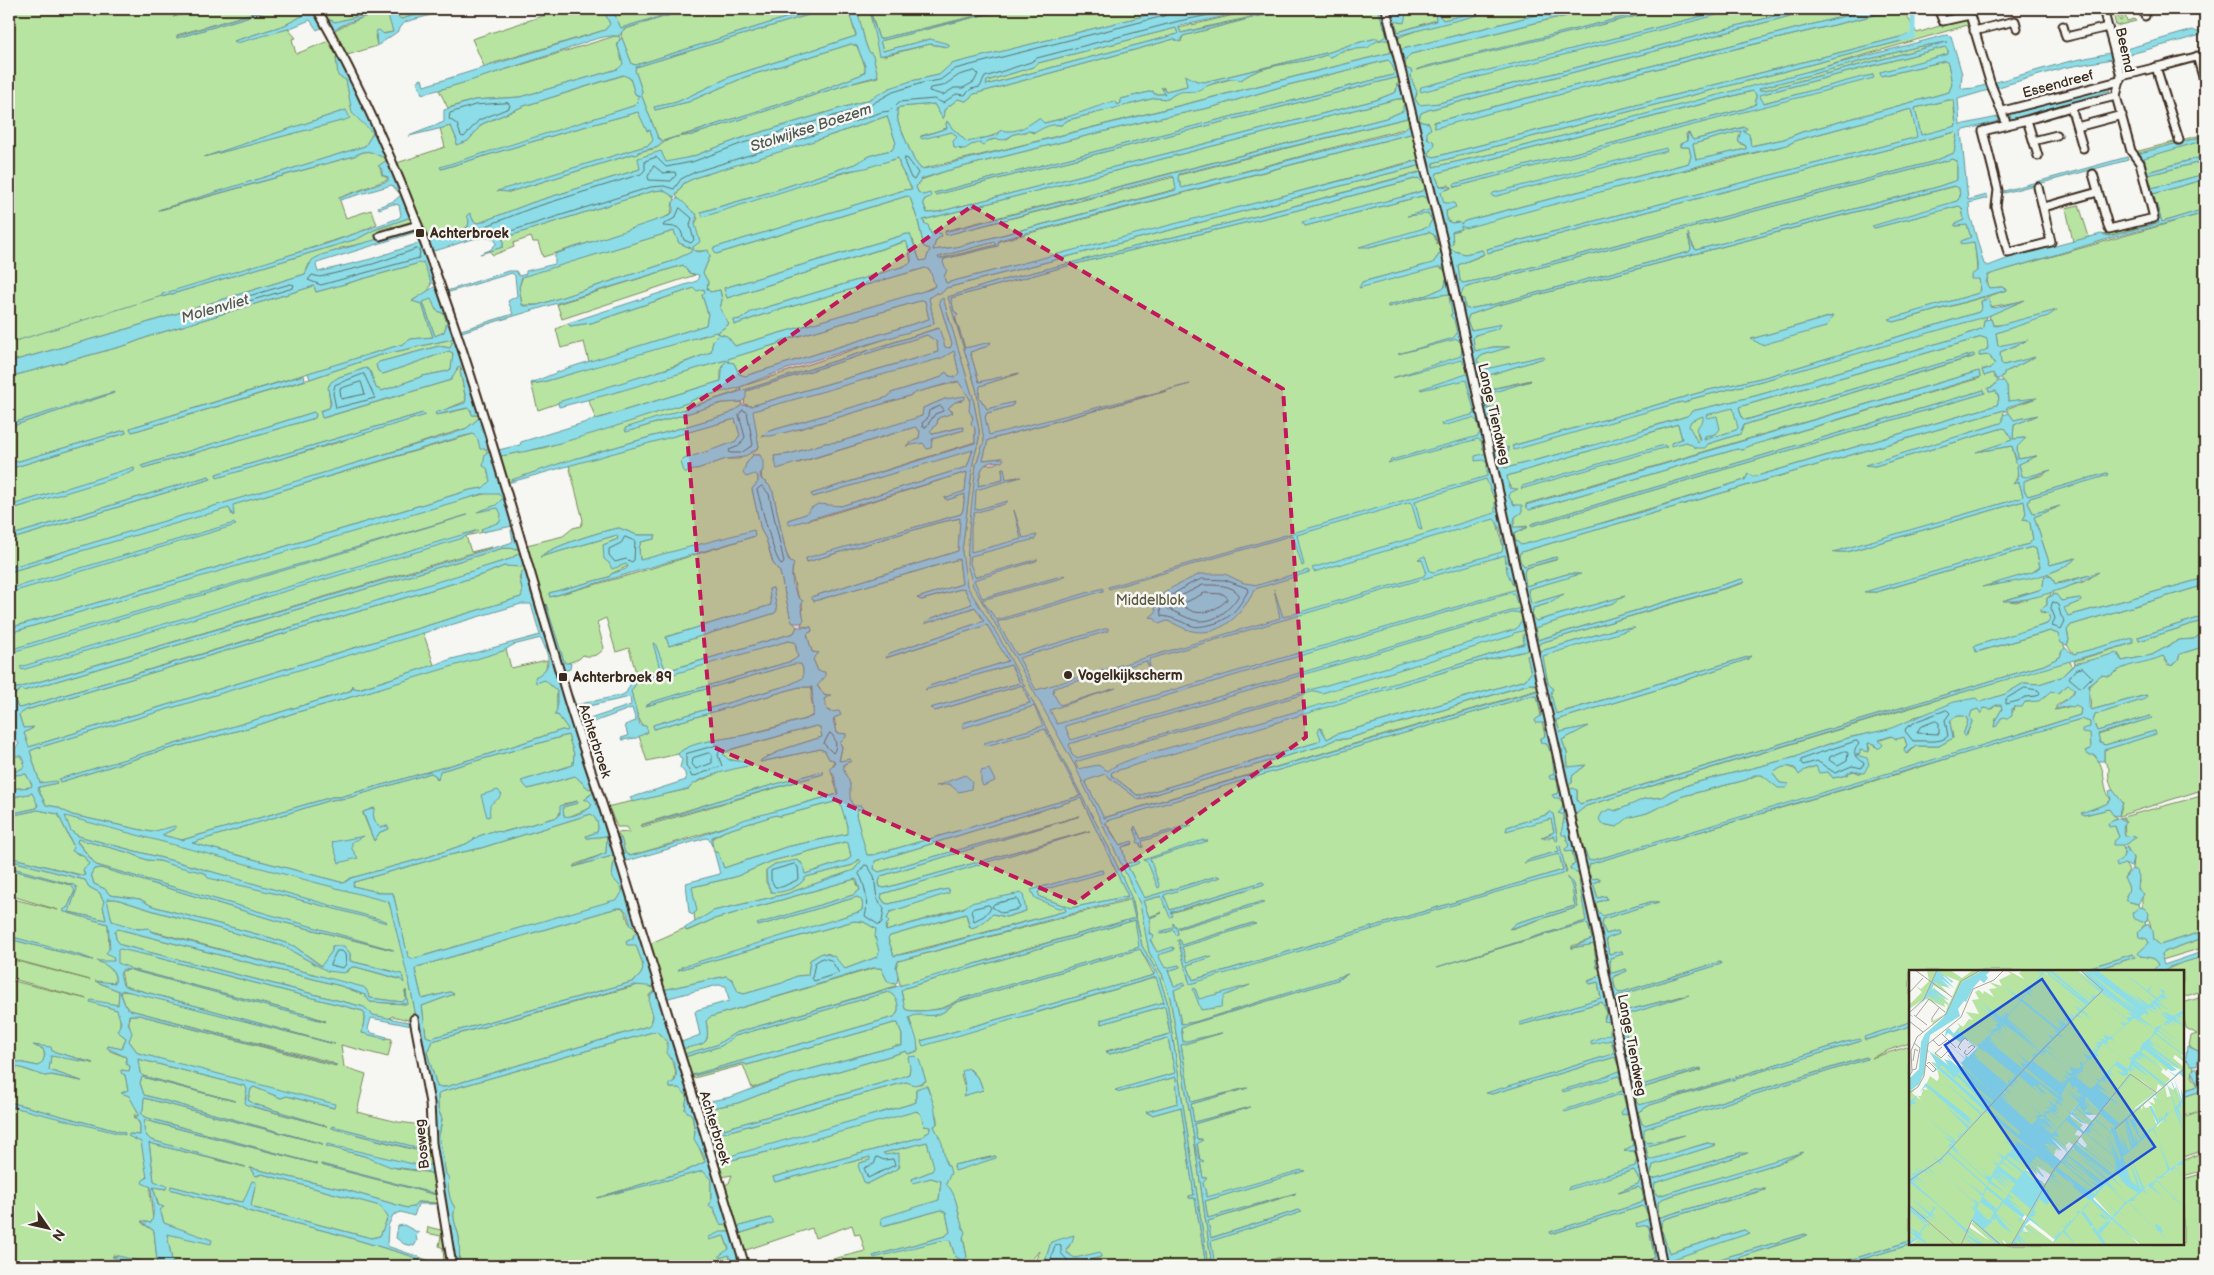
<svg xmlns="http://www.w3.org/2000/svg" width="2214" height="1275" viewBox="0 0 2214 1275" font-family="'Balsamiq Sans',sans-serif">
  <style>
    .green { fill: #b8e4a2; stroke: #7a8760; fill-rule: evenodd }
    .water { fill: #8cdde7; stroke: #6c9597; fill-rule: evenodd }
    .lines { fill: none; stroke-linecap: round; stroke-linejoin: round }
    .shore { stroke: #5b726e; stroke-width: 1 }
    .stream { stroke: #6c9597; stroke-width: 1 }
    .canal { stroke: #8cdde7; stroke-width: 5 }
    .minor-casing { stroke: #3b2a1e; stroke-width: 11 }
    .minor { stroke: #f6f6f2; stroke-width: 7 }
    .marked { fill: #c2185b; fill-opacity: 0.2; stroke: #c2185b; stroke-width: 4; stroke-dasharray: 10 6; stroke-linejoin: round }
    .poi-dot { fill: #3b2a1e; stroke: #f6f6f2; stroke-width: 2 }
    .labels { text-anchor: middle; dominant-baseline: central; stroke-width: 5; stroke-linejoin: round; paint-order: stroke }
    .street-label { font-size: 14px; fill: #3b2a1e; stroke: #f6f6f2 }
    .poi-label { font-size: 14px; font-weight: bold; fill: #3b2a1e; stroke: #f6f6f2; text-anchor: start }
    .park-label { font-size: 14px; fill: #5a583f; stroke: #f6f6f2 }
    .water-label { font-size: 15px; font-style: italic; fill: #4f5750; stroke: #f6f6f2 }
    .inset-river { fill: none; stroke: #8cdde7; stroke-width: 2.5 }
    .inset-road { fill: none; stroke: #aba49d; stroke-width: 1 }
    .view { fill: #1d4ed8; fill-opacity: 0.15; stroke: #1d4ed8; stroke-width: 2.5 }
    .inset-edge { fill: none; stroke: #3b2a1e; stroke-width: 2.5 }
  </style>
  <rect width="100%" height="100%" fill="#f6f6f2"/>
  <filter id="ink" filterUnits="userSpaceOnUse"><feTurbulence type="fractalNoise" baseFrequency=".02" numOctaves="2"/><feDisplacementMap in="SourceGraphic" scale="10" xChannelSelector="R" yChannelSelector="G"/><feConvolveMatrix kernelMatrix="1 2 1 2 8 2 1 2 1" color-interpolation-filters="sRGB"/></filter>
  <g filter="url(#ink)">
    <path class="green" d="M9 9H197L173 17 201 9H267L177 35V38L273 9H305L306 14 285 25 234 41 288 29 296 38 292 39 296 54 331 40 341 56 365 109 336 58 338 72 346 80 352 109 373 133 365 146 160 210 354 156C366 150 371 150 382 157L381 145 374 132H377L387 160 380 168 382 175 389 179 339 198 346 218 371 210 377 224 360 232 162 297 357 239 374 230 411 217 412 220 404 228 394 231 393 226 380 230 382 237 417 228 374 241 341 248 309 264 305 274 117 332 9 362ZM346 110 344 120 214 154Z
      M343 9H439L401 19 389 9 335 22 330 20 327 21 324 13Z
      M564 9H603L610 24 605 30 484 66 472 39Z
      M612 9H684L621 28Z
      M690 9H814L636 65 632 64 621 36 622 30Z
      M828 9H848L856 36 732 76 677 102 654 107 655 110 688 102 745 77 851 44 857 46 865 66V72L860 75 817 92 708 127C697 132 687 133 676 137L692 135 845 85 878 77 873 56 868 50 865 42 857 9H869L880 53 883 56 930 44 947 47 930 39 883 51 880 41 1007 9H1172L952 64 939 75 911 81 868 100 742 138 691 157 640 169 531 203 479 223 474 222 470 214 468 227 426 241 394 164 445 147 440 128 451 126 458 143 468 141 482 124 487 122 524 106 624 75 630 78 635 94 640 97 638 103 633 106 441 169 565 132 638 112 647 130H650L654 139 649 145 499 191 509 192 633 154 635 155C642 149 652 151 658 147 663 143 666 141 672 138L663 141 658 138 641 94 642 91 635 70 636 67Z
      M870 9H1004L879 39Z
      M1259 9H1276C1265 12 1254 17 1243 19 1222 23 1201 28 1181 33L1179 28Z
      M1286 9H1378L1387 35 1385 39 1390 41 1382 9H1389L1397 39C1403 32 1468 17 1482 14H1488L1500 9H1559L1399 50 1430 167 1429 169 1449 250 1448 254 1511 524 1509 529 1555 723 1563 752 1560 757 1572 783V776L1585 766 1568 768 1567 753 1562 740 1586 727 1560 732 1556 720 1656 690 1748 659 1751 656 1555 714 1542 656 1616 629 1541 651 1537 647 1540 643 1744 583 1742 579 1537 640 1534 628 1613 603 1622 597 1536 621 1532 617 1533 608 1547 604 1562 595 1530 604 1528 589 1578 574H1567L1526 586 1524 585V572L1526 568 1556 560V557L1524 566 1520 561 1519 555 1521 552 2004 410 2003 421 2001 423 1867 465 1875 466 2003 428H2006L2012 440 1982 451 2012 446C2014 458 2022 472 2014 483L2019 482 2023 496 2021 498 1836 552H1847L2024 501 2026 514 2023 520 2027 519 2030 523 2033 539 2029 544 1867 592H1877L2032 547 2036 549 2040 567 2033 572 1989 586 2045 574 2043 586 2039 590 2005 600 2016 602 2050 592 2051 595 2047 598V605L2040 612 2048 613 2050 619 2047 624 1975 646 1977 652 2050 631 2058 634C2060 640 2064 643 2065 648L2062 651 2060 657 2044 665 1579 804 1577 800V790L1571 809 1588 870 1589 864 1901 773 2030 733 2081 719 2090 722 2091 749 2086 751C2110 761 2099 783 2111 800L2106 804 2082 813 2084 815 2109 809 2117 819 2109 823 2115 826C2118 838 2128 848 2122 860L2129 870 2124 878C2128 885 2131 888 2126 896L2127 901 2138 904 2142 922 2145 921 2146 924 2142 927 2149 943 2140 956C2148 957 2155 957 2158 965L2154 969V971H2091L2135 957 2133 954 2078 971H1910V1022L1865 1037 1866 1040 1910 1026V1043L1889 1050 1871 1058 1910 1046V1241L1831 1266H1713L1800 1238 1805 1234 1696 1266H1669L1670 1260 1744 1230 1669 1253 1662 1232 1659 1231 1661 1228V1223L1664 1219 1765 1190 1755 1189 1661 1217H1658V1202L1664 1198 1779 1163 1797 1155 1658 1196 1654 1191V1183L1745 1154 1740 1153 1653 1179 1650 1176 1653 1165 1715 1145 1707 1143 1649 1161 1646 1148 1648 1146 1681 1136 1648 1143 1644 1140 1643 1129 1867 1059 1866 1057 1645 1125 1642 1124 1638 1112 1650 1105 1861 1041 1846 1042 1686 1093 1639 1105 1636 1101 1637 1092 1639 1089 1702 1070 1700 1068 1635 1087 1632 1074 1635 1070 1631 1068V1048L1627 1046 1626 1031 1620 1020 1626 1015 1683 996 1620 1012 1617 996 1721 964 1720 962 1619 993 1616 991 1613 979 1615 976 1627 971 1626 969 1613 973 1610 970V958L1623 954 1622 951 1609 954 1606 938 1619 934 1617 931 1606 934 1602 926 1603 919 1657 902H1650L1603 916 1598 911 1595 903 1607 899 1606 896 1598 898 1593 883 1600 880 1599 878 1591 879 1590 875 1604 956 1620 1023 1661 1266 1650 1220 1636 1224 1647 1225 1649 1228 1654 1255 1647 1263 1653 1262 1657 1266H1254L1280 1258H1278L1247 1266H1215L1210 1241 1301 1212 1299 1210 1210 1238 1208 1221 1295 1194 1208 1218 1205 1201 1303 1171 1207 1198 1203 1183 1206 1178H1203L1197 1143 1202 1139H1197L1194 1124 1248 1108 1194 1122 1191 1104 1246 1088 1191 1102 1181 1045 1221 1033 1183 1042 1181 1027 1337 980 1346 975 1195 1022 1181 1024 1174 989 1186 985 1185 983 1174 987 1168 971 1180 967 1179 965 1165 969 1157 955 1174 950V948L1157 953 1150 939V918L1162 913 1149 917 1143 901 1162 896 1170 916H1172L1171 913 1265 884 1262 882 1170 910 1163 895 1220 877 1217 876 1144 898 1128 867 1138 863V861L1126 864 1122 847 1133 844 1132 842 1120 845 1105 821 1530 696H1537L1545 736 1540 739 1541 743 1547 744 1550 751 1537 690 1103 818 1085 781 1082 780 1141 904 1149 952 1162 974 1170 998 1194 1138 1212 1266H1208L1167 1001 1158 973 1142 946 1133 902 1135 918 1014 952 904 986 900 985 896 967 898 961 1132 899 1109 848 1048 733 1080 796 873 855H867L865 852 856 815 857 810 862 809 851 804 848 792 850 784 843 770 844 764 851 761 850 759 839 762 842 747 840 743 846 734 837 733 834 718 840 715 827 710 824 699 830 695 825 696 817 685 818 671 813 659 819 653 812 652 807 634 812 631 811 627 801 626 803 620 802 603 796 591 792 574 793 566 786 553 773 492 766 482 762 481 760 455H755L754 451 759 447 752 411 940 357 954 350 959 373 955 377 949 376 946 372 939 378 891 393 889 397 766 432 763 436 799 429 909 396 916 392 961 381 970 399V409L975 428V442L811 494 813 497 973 449 967 467 841 506 811 508 806 514 788 520V524L821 517 967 472 965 491 947 500 965 494 963 510 961 514 806 559 807 562 937 523 961 518 958 551 811 597 814 601 959 559 962 584 917 598 922 600 964 588 973 604 932 618 926 623 976 607 984 621 890 653 886 658 987 625 1009 661 929 686 926 689 1011 665 1020 683 931 708 935 711 1022 685 1030 703 963 723 1034 706 992 627 966 587 961 558 973 462 979 439V430L973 398 943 299 939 301 952 344 950 348H945L938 328 741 391 740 387 934 323 929 298 946 288 1422 165 1417 160 1181 223 946 283 944 277 946 270 943 263 944 259 998 246 999 241 1414 133 1407 128 1182 188 1178 178 1179 175 1407 118 1403 111 1386 118 945 231 946 235 1174 177 1177 189 956 247 933 250 936 240 942 236 931 234 923 220 1397 99H1403L1397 84 1396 92 1376 100 938 212 927 213 923 202 930 194 923 195 918 192 916 187 921 180 946 171 1146 121 1213 107 1280 87 1388 60 1391 62 1395 72 1393 75 934 193 935 195 1399 77 1393 52 1006 149 921 169 914 160 898 122 897 109 900 107 934 104 943 119 944 110 958 99 966 101 974 94 1174 39 1181 42 1183 36ZM1377 38 1379 40 1360 48 1336 52 1330 57 1326 55C1299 65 1264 62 1241 80L1234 78 1188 91C1181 89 1174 94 1168 99L1155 98 1068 120 1061 125C1050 123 1042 127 1033 133L1029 131 1014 134 1007 139H996L970 145 960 150 957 137 952 132 921 136 947 128 946 124 947 121 952 128 967 142C980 139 993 138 1002 130 1016 135 1028 126 1039 118L1044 123 1077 115 1115 101 1118 105 1121 103V99L1153 91 1154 94H1165L1163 87 1166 91 1187 86 1186 76 1197 81 1204 82 1330 52 1349 45ZM1419 172 1425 184 1419 178 1294 211 1067 266 951 298 954 311 958 314 955 317 965 348 990 343 988 346 970 352 979 382 1018 374 979 386V397L987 409 1014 403 1012 406 987 413 985 417 988 436 1167 391 988 440 983 460 1002 458C989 474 983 450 978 486L1003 480 1002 468 1006 479 1018 477 974 489 976 465 984 441 982 418 976 388 948 297 999 281 1253 217ZM1424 190 1431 205 1426 198 1422 196 1305 226 1303 223 1406 196ZM1434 209 1437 244 1434 235 1429 232 1369 247 1429 227 1432 220 1430 215 1426 213ZM1440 253 1443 269 1438 267 1362 282 1433 263ZM1446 279 1450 293 1449 294 1426 297 1388 307V305L1427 295 1445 287ZM945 399 962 401 955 402 948 408 953 412 938 418 937 424 930 431 933 434 962 427 964 430 932 439 931 448 923 443 907 445 919 438 920 431 915 427 798 463 774 456 790 454 825 443 839 442 918 418 924 414 923 408ZM1502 515 1511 570 1516 583 1512 584 1497 522ZM1524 644 1526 651 1477 662 1331 705ZM1531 655 1535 685 1530 684 1346 739H1336L1321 746 1168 790 1141 800 1105 774 1112 772 1111 775 1137 795H1141L1318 742 1321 739V728L1327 739 1337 734 1525 680 1531 673 1527 656ZM1555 756 1576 870H1571L1570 867 1575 864 1572 851H1565L1569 846 1563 827 1564 814 1558 813 1562 809 1563 803 1559 798 1553 795 1559 793 1557 779 1554 778ZM1549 814H1553L1557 836 1545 839 1542 837 1554 832 1551 818 1507 830V827ZM1189 825 1191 826 1142 841 1143 847H1141L1134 828 1135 827 1141 839ZM1558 846 1567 871 1189 981 1178 940H1180L1182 945 1252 923 1255 924 1182 947 1187 963 1207 956 1211 957 1187 965 1193 980 1563 870 1559 853 1531 859 1559 851ZM1568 878C1577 885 1574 897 1578 907L1511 929 1516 923 1575 906C1572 895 1575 886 1568 878ZM1580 881 1600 959 1597 968 1594 944 1572 948V946L1592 939 1588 924 1584 923 1467 958 1586 921ZM1260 902 1263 903 1177 929 1178 934 1174 930 1161 934 1159 932 1174 928 1173 923 1176 928ZM1598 977 1612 1018H1604L1607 1012 1602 1002 1521 1025 1519 1024 1601 998 1598 982 1590 984 1588 981ZM1610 1034 1618 1065 1615 1057 1492 1094 1488 1093 1613 1054 1614 1051 1611 1040H1609ZM1629 1119 1650 1213 1643 1206 1551 1234 1550 1232 1641 1203 1644 1199 1642 1190 1638 1187 1619 1193 1618 1192 1638 1184 1640 1181 1634 1170 1617 1175 1635 1166 1637 1159 1634 1151H1624L1633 1145Z
      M1392 9H1435L1436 20 1398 32 1395 21 1401 23V15Z
      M1441 9H1489L1443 20 1439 15Z
      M1587 9H1656L1418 69 1665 9H1730L1420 88 1740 9H1802L1439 103 1420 107 1415 99 1417 94 1410 76 1412 71 1406 68C1404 62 1406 58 1411 54L1555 18C1565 18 1577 12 1587 9Z
      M1817 9H1872L1434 122 1435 127 1698 58 1900 9H1909L1911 11 1908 18 1917 33 1965 18 1971 24 1796 75 1505 151 1433 167V163L1485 149 1909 39 1908 35 1434 157 1429 155 1433 141 1428 140 1426 134 1429 123 1421 122 1419 119 1421 113 1428 110Z
      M2112 9H2116L2120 21 2122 20 2119 9H2123L2127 21 2134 19 2136 21 2116 26Z
      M388 12 393 32 375 35 377 46 344 56 334 30 366 16Z
      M1176 28 1178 34 986 85 987 81 1033 67 1038 63Z
      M615 36H619L620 39 617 44 623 64 618 69 520 97 474 100 448 108 439 90Z
      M1947 42 1765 90H1759V88L1916 47Z
      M1945 47 1948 50V54L1880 73 1881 76 1945 61 1948 63 1952 84 1949 92 1802 132 1784 139 1750 146V137L1743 131 1744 127 1693 140 1689 133 1686 134 1687 141 1680 144V147H1689L1691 156 1689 163 1465 221 1461 224 1459 222 1452 223 1447 221 1446 211 1456 206 1442 202 1441 192 1451 188 1449 185 1440 186 1436 177 1437 173 1753 91 1756 94V104L1744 109 1455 184V187L1873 75 1763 103 1759 95Z
      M1953 99 1956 126 1921 136 1915 108Z
      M1911 109 1918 137 1487 249V253L1955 132 1957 134 1954 153 1932 162 1490 278 1463 283 1460 281 1458 265 1483 255 1482 250 1465 254 1451 250 1450 247 1453 244 1452 232 1461 229V226L1787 145 1797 140Z
      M887 116 896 143 892 150C877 153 867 156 855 164L767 193 701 212 898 158 900 167 912 189 904 190 714 248 716 254 907 196 910 197 918 221 924 247 930 249 926 260 920 261 913 240 907 234 724 288 727 298 907 241 911 263 908 265 751 312 741 319 733 320 734 325 762 315 925 268 931 270 935 286 922 292 735 346 727 336 719 334 718 332 729 324 720 309 722 299 720 290 710 292 707 288 708 282 703 273 710 256 708 251H693L695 224 698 218 676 196 684 183 697 177 835 134Z
      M1740 131 1741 132 1739 143 1746 146V149L1696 160 1693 144Z
      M2205 134V136L2141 153 2159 223 2110 236 2103 235 2155 221 2135 152Z
      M2205 140V156L2147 172 2144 157Z
      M1953 159 1957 161V180L1934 188 1696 250 1688 236 1691 249 1689 252 1495 304 1468 309 1465 308 1464 299 1460 297 1464 288 1481 283Z
      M2205 161V174L2152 188 2148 175Z
      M2205 179V209L2162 222 2153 194Z
      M1955 186 1959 187 1960 197 1957 201 1874 228 1959 206 1962 208 1964 220 1955 224 1956 226 1967 225 1971 237 1961 243 1974 242C1976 254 1977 266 1977 278L1980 281 1979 293 1890 319 1894 322 1984 297V300L1981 302 1982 307 1979 312 1769 376 1709 390 1512 446 1681 402 1685 403 1691 399 1769 379 1982 316H1986L1987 318 1984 320 1983 328 1960 337 1755 396 1692 411 1687 416 1644 429 1646 434 1678 424 1682 439 1671 443 1687 442 1694 446 1708 444 1740 434 1744 425 1753 422 1973 357 1974 354 1745 420 1742 418 1739 407 1982 337 1987 339 1989 346 1980 356 1989 355 1995 365 1992 368 1982 370 1984 376 1993 373 1996 379H1998V381L1993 387 1988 388 1989 392 1996 391 1999 398 1997 405 1764 474 1753 477 1748 474 1745 480 1535 543 1521 545 1515 540 1514 533 1527 528V526L1513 528 1512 524 1515 522V517L1522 512 1521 506 1514 505 1509 497 1511 488 1507 482V476L1592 450 1594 445 1506 468 1502 466 1500 456 1509 451 1508 447 1495 451 1494 446 1498 444 1489 416 1496 412V407L1487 409 1488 394 1531 380 1486 390 1483 377 1543 358V356L1481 371 1477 359 1483 355 1508 347H1493L1475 351 1473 338C1479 330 1493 332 1501 325L1471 330 1467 321 1469 315 1495 306ZM1832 316 1826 327 1752 339ZM1979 371 1980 378 1746 447 1741 450 1737 449 1529 510 1526 507V504ZM1984 390 1985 393 1531 526V524Z
      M663 190 674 197 675 200 673 202 671 214 661 220 543 257 538 242H533L531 237 513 243 514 247 493 255 489 251 503 247V238L653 191Z
      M2079 205 2089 237 2073 242 2066 208Z
      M2205 213V578L2068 616 2063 608 2081 601 2080 598 2061 601 2056 595H2053V591L2086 581 2097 573 2055 584 2052 577 2047 574 2065 567 2075 558 2050 565 2034 517 2056 508 2035 513H2033L2028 503 2030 498 2109 474 2107 473 2028 496 2024 490 2023 481 2043 475 2048 471 2026 478 2022 476 2019 464 2036 456 2018 459 2017 447 2024 438 2013 439 2014 425 2036 416 2014 420 2006 409 2034 399 2008 401 2007 386 2001 378 2005 372 2033 358 2003 365 2000 363V352L2024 342 1998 346 1996 333 2055 311 2002 325H1993L1991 319 1989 318 1991 314 2023 301 1990 307 1989 300H1986V297L2007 290 2002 287 1989 288 1987 280 1990 274Z
      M674 231 679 243 691 248 692 252 670 262 538 305H522L519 287 523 276Z
      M995 242 996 245 939 259 938 257Z
      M423 262C429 270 435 286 426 293 422 297 416 297 412 301L422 304 433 337 411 339 403 344 130 428 132 432 310 379 377 356 452 339 455 334 450 321 456 335 455 340C461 345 465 358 464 366L455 341 451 343 453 345 450 348 439 346 379 362 376 365 378 371 383 374 449 351 453 353 452 367 448 371 423 376 382 391 376 388 370 371 366 368 339 377 329 385C327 393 332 401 329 408L320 411 323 418 451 380 459 367 462 370 461 376 466 401 435 414H442L469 408 473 415H478L479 418 467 428 296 482 9 568V540L211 479 209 476 9 536V510L134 471V468L9 506V469L126 433 125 430 9 464V427L114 393 9 424V377L127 345 153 335 314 286 316 292ZM314 412 316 414 315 418 143 468 141 466ZM423 413 425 415 350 437 343 441 218 477 216 474Z
      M683 265 689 273 695 275 562 319 557 304Z
      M694 288 704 289 705 293 702 295 708 314 706 325 589 362 584 342 561 348 556 329 568 323 570 326 591 323Z
      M431 298 436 310 444 314 447 323 444 332 435 336 423 302Z
      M923 300 925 301 929 319 745 376 739 374 734 363 728 362 727 359 777 344 781 341Z
      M712 332H716L718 335 713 340 711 352C655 375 594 390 538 410L531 383 532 384 543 382 677 342 704 336Z
      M927 335 937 342 938 352 751 406 744 404 746 391Z
      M726 360 727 362 721 370V381L596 419 588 399Z
      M737 387 739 391 625 429 626 432 722 403 741 402 742 405 729 414 564 462 507 483 499 456 543 448 687 403 694 399Z
      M1737 405 1738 428 1736 430 1705 440V436L1716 434 1697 433 1700 442H1696L1685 421Z
      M735 419 740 435 735 442 682 461 688 472 726 459H739L752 452 753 455 746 464 758 476V482L752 489 761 530 766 539 773 563 780 572 791 620 797 627 794 633 666 671 654 643 661 673 639 679 788 641 795 642 798 658 792 661 652 702 646 706 797 663 801 664 803 669 804 678 789 685 653 725 654 729 799 687H812L811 697 814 714 806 719 745 735 705 742 684 749 678 754 647 761 639 736 648 732C637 721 634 706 631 691L638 680 629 648 616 652 606 618 597 622 604 648C600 655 591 658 583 655L579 659 565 664 543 604 527 545 563 536 573 528 581 526 583 520 569 465ZM619 528 637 535H656L654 539 641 542 639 548 640 560 755 536 633 574 550 597 549 593 609 577 611 574 628 566 626 564 609 563 603 545 618 539 617 535 540 557C550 547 604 530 619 528ZM773 588 777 610 775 613 669 646 666 637 771 605 769 589Z
      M473 434 477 437 481 447 487 449V452L485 454 490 481 483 488 470 490 172 581 9 628V572L229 507 232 515H234L232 505Z
      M492 492 502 495 503 498 496 505C498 509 501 511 502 515 504 531 476 533 466 536L471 552 492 547 18 688 9 689V676L14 673 13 670H9V633L443 504Z
      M503 548 522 549 523 555 519 553 510 559 395 596 24 707 18 708 13 696 21 689 23 691Z
      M525 562 527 570 519 577 523 593 521 597 29 747 24 733 33 728H23L19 715 26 710 485 574 504 566H522Z
      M2205 585V616L2138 637 2139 641 2205 620V631L2194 639 2179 640 2152 655 2122 661 2119 654 2075 664 2074 661 2133 643 2132 639 2074 654 2067 645 2069 640 2067 630 2071 625Z
      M423 632 434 665 358 689 354 688 353 686 351 690 347 692 60 779V782L161 751 255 726 294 713 341 700 506 649 511 668 547 660C547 670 544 673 535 677L545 680 557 691V709L555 715H558L568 729 567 731 562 730 486 755 340 797H332L182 840 161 835 176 828 151 832 72 815 57 807 46 805 38 789 39 787 57 783 40 784 30 751 37 748Z
      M2199 648 2205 651V789L2119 816 2123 803C2113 796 2107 780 2109 768L2104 761V750L2155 734V731L2105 745 2100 743 2098 735 2151 718 2150 716 2097 731 2093 721 2095 715 2144 699 2146 695 2091 710 2089 686 2101 675 2110 676C2121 666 2147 658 2163 656L2168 665H2173L2178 660 2180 654Z
      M2069 660 2072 666 2061 677 2039 684 2024 683 2006 694 1985 701 1914 717C1898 733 1869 732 1848 738 1831 743 1812 749 1796 757L1694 783 1671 791 1662 797 1644 799 1630 806 1613 811 1602 824 1617 827 1628 817 1647 813 1683 796 1746 780 1759 774 1769 779 1774 785 1786 784 1780 783 1773 774C1783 763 1791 765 1800 774L1805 770 1816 766 1828 772 1833 778 1847 775 1848 773 1854 771 1861 774 1856 755 1861 750H1870L1868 743 1874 744 1875 747 1878 741 1892 736 1896 739 1904 737 1907 745 1904 748 1908 754 1916 746H1939L1953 738 1950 723C1951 717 1961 714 1966 717L1968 721 1963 735 1966 736 1972 722 1969 717 1972 711 1977 709 1980 711 1983 708 1992 709 1996 705H2001L2002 709 1996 719 1994 726H1996L2001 718 2012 713 2014 707 2022 705 2025 702C2039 702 2039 698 2048 692 2054 688 2061 691 2068 685L2075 689 2070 697 2056 706V710L2076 705 2081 709 2080 715 1878 778 1605 857 1589 861C1582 846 1577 830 1576 814L1586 806Z
      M816 726 820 727 822 737 787 748 761 760V762L820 749 825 751 829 759 834 760 832 773 838 794C767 812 699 836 630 856L625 853 621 838 616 833 630 832 627 827H617L610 810 606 807 689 789 692 784 746 762 725 759 723 755 726 751ZM823 771V774L642 827 640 825 733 796Z
      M568 735 574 754 573 765 522 781 528 789 575 776 589 789 593 787 595 791 587 797 592 804 590 808 568 817 564 816 562 807 578 803 577 801 563 804 558 817 503 832 493 831 479 836 466 844 428 857 351 878 344 883 191 843 331 800 348 798 431 773 435 775 437 780 440 771ZM374 808C372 816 374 822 380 828L388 826 389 829 380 832 374 841 363 814V812Z
      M20 755 25 765 23 768 15 772V774H26L32 785V787L9 789V776L12 775 9 773V756Z
      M32 793 37 801V808L9 814V798Z
      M2205 795V931L2160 945 2154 940 2148 915 2142 907V897L2137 886 2139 882 2137 871 2132 869 2133 858 2125 844 2136 837 2125 836 2124 818H2119Z
      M1081 798 1128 896 1071 908 1040 897 1038 893 1039 891 1103 872 1102 870 1032 890 1035 898 1066 908V911L894 956 888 939 890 936 966 914 969 926 972 928 981 924 993 914 1006 917 1026 911 1021 893 968 906 886 931 888 915 890 912 949 892V889L943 890 889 904 885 903 881 897 882 894 1089 831 885 888 880 887 879 882 881 876 1080 816 879 872 874 869 875 861Z
      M838 801 842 804 848 831 847 834 786 847 724 868 718 853 714 851 711 839 725 831 775 815 780 816Z
      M38 810 58 814 77 854 83 855 89 864 83 871 85 876 9 857V816Z
      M591 814C596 818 600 825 597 832L586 836 587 838 607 836 606 853 574 865V867L615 855 616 852 618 859 613 863 614 878 621 886 623 893 619 899 605 904 412 959 408 957 393 893H382L353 886 354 882 445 856 481 848Z
      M64 816H71L386 899C395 906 414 1004 417 1022L392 1016 389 1019 373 1015 364 1007 121 945 116 939 115 932 118 929 341 986 365 995 370 1002 407 1004 405 991 406 999 402 1002 370 998 368 995 313 974 148 930 127 927 112 921 106 899H116L154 911 283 946 318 966 347 972 352 967H356L402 980 403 976 392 971 350 961V953L340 946H332V951L322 966 294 946 271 938 152 906 140 899 110 895 105 889 94 884 91 874 94 869 101 868 274 920 392 950 96 865 77 841 78 839 130 853 147 860 160 861 205 873 218 880H223L387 922 181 863 78 836 71 831Z
      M845 842H848L851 857 848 860 805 874 801 862 775 864 766 870V882L771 892C784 891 799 889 806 877L853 865 860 859 861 861 854 870 786 894 713 911 695 924 692 887 735 877 772 861Z
      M9 860 85 880 89 887 100 893 102 899H104L103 906 106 920 69 912 77 887 9 867Z
      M9 869 71 885 75 890 68 907 62 911 108 924 109 950 113 957 114 961 108 962 98 961C108 966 117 971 115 983L97 982 119 991 118 1005 90 1001 117 1010 120 1016V1033L126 1038 122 1049 108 1046 110 1051 126 1057V1064L130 1066 129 1072 122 1070C129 1081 126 1090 130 1097 133 1103 137 1108 139 1115H134L140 1125V1135L130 1134 141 1141 147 1173 146 1180 151 1186 150 1192 153 1220 151 1223 142 1221V1223L154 1231 157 1261 155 1265 113 1255V1257L137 1266H9V1229L14 1209 9 1205V1106L125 1133 9 1102V1064L45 1076 51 1075 81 1081 49 1070 51 1055 93 1063 35 1046 43 1049C46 1056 44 1062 38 1066L9 1060V980L87 999 9 978V959L90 980 9 958V939L93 960 9 936V898L58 910 9 895Z
      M855 879 860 890 853 895 758 924V926L857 897C863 899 863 904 862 910L859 912 678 970 854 921 864 922 876 929 879 952 877 957 845 969 830 954 822 953 810 960 808 975 797 976 783 983 744 994 737 992 733 980 726 976 663 990 649 944 685 928 687 931 714 919Z
      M617 908 624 909 629 923 637 931 634 934 633 938 626 942 636 944C641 962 650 971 632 982L431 1038 426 1036 422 1006 454 994 450 992 422 999 415 969 417 967Z
      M1135 920 1140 947 963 998C956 1000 951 1005 945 1007 938 1010 910 1013 905 1009L901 990 905 988Z
      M2205 937V947L2162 960 2161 955 2164 952Z
      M120 948 363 1011 365 1013 362 1033 392 1039 388 1057 341 1045 344 1067 366 1074 357 1112 398 1122 430 1126 434 1161 426 1167 327 1146 364 1156 396 1168 432 1173 434 1175 441 1203 417 1202 414 1207 407 1208 346 1190 250 1168 254 1175 257 1176 262 1174 381 1206 388 1217 380 1236 371 1238 254 1208 251 1205 256 1183 243 1202 221 1199 171 1186 170 1189 225 1205 235 1204 248 1211 337 1234 408 1255 417 1258 428 1266H173L167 1234 184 1231 164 1223 153 1187 166 1189 154 1181 149 1143 245 1167 151 1140C144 1135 143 1128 144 1120L317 1164 144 1117 141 1112 143 1110 144 1098 323 1144 144 1095 140 1083 142 1077 234 1101 143 1076 140 1073 138 1059 245 1086 247 1089 245 1099 253 1107 327 1126 254 1104 248 1100 251 1089 254 1087 281 1098 287 1096 334 1108 138 1053 129 1041V1015H139L336 1066 331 1062 130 1010 126 1007 120 991 133 992 334 1044 124 986 121 971 129 970 117 963V950ZM131 969 308 1015 326 1021 131 970ZM332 1126 419 1148 415 1150 335 1129 332 1128ZM321 1164 437 1195 321 1165Z
      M1140 949 1154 975 921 1041 1039 1012 1157 977 1164 1002 1101 1020V1024L1165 1006 1170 1034 1106 1051 1110 1054 1168 1038 1175 1073 1116 1090 1120 1092 1176 1077 1178 1103 1146 1112 1152 1115 1181 1107 1194 1195 1189 1196V1198H1195L1206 1266H1065L1101 1257 1074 1258 1066 1251 1070 1245 1051 1242 1046 1258 1048 1266H1034L1039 1251 1031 1261 1033 1266H968L965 1264 964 1260 967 1257C963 1241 959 1194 946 1184L950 1172C943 1157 940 1141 934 1126L937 1124V1119L927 1086 916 1089V1102L914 1103 718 1161 712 1142 713 1137 719 1134 906 1082 920 1084 926 1081 921 1067 910 1068 909 1074 899 1078 714 1132 709 1130 705 1120H702L700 1115 706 1109 738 1103 764 1093 903 1052 906 1051 908 1054 918 1051V1048L909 1017C919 1012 926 1017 936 1015 945 1013 949 1007 957 1002ZM970 1069 979 1079 983 1090 964 1095 966 1091 961 1075ZM995 1156V1158L955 1170 954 1165Z
      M2205 956V990L2183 997V971H2166V970L2180 963Z
      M875 968H881L888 982 895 984 896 986 735 1033 716 1045 684 1055 685 1057 721 1046 735 1036 888 992C898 996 902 1010 894 1017L692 1075 686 1063 689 1077 743 1063 747 1065 894 1023H898L902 1035V1046H896L789 1075 752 1088 743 1065 690 1079 688 1077 680 1049C701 1042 712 1050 706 1021L710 1017Z
      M642 984 654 988 655 991 649 995C650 1006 657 1018 648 1026L446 1087H437L427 1052 432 1041Z
      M2205 996V1051C2198 1053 2195 1049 2189 1046L2191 1036 2197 1034 2186 1028 2183 1015V1003Z
      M656 1031 667 1041C667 1061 684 1068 670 1088H679L687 1096 685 1110 692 1115 696 1140 705 1162 686 1171 606 1195 703 1171 711 1179V1204L720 1224 730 1225 732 1232H725L709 1239 724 1236 729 1250 720 1257 729 1255 732 1266H460C459 1257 460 1245 459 1237 457 1228 451 1217 455 1208L450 1200 439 1136 442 1119 438 1109V1095L441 1092Z
      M2187 1059 2194 1066 2192 1076 2198 1086 2183 1091V1061Z
      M2201 1091 2205 1098 2204 1106 2196 1112 2183 1116V1097Z
      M913 1111C922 1111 923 1119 924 1126L930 1127V1130L922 1137 773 1177 775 1182 870 1157 871 1160 860 1163 865 1184H867L899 1168 900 1166 883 1153 927 1142 935 1167 932 1171 912 1179 913 1182 931 1178 941 1181 939 1200 883 1226 941 1210 946 1213 950 1232 945 1236 873 1256 939 1241 950 1240 955 1256 961 1260 959 1266H818L817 1263 865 1251 860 1234 855 1235 852 1225 815 1238 812 1228 743 1251 738 1234 768 1225 770 1218 736 1227 723 1186 729 1183 732 1175 721 1177 718 1163 767 1152Z
      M2203 1111 2205 1112V1150L2183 1157V1118Z
      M2205 1152V1170L2183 1176V1160Z
      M2205 1173V1266H1839L1912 1244H2183V1179Z
      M428 1227 445 1231 451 1266H431L419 1257 440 1265 444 1262 443 1248 439 1246 441 1236 427 1233Z"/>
    <path class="water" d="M267 9H273L177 38V36Z
      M305 9H314L323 27 317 30 310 20 288 29 237 43 234 41 285 25 306 14Z
      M389 9 401 19 439 9H453L405 22 397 32 377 46 376 31 379 30 384 34 393 32 387 12C375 14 338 22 333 33L327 21 330 20 335 22Z
      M603 9H612L621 28 684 9H689L624 29 619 36C601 34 577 46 559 52 514 66 469 83 422 94L417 81 422 79 424 86 605 30 610 24Z
      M814 9H828L636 67 635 70 642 91 641 94 658 138 663 141C678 136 694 134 708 127L817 92 860 75 865 72V66L857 46 851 44 745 77 688 102 655 110 654 107 677 102 732 76 856 36V34L848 9H857L865 42 868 50 873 56 878 76 845 85 692 135 675 137 662 142 658 147 638 152 637 155 633 154 509 192 497 191 649 145 653 140 650 130 647 131 638 112 565 132 441 169 440 167 633 106 638 103 637 98 640 96 635 94 630 78 623 75 524 106 482 124 468 141 456 145 457 140 451 126 409 136 444 122V110L474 100 520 97 618 69 623 64 617 43 622 38 632 64 636 65Z
      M869 9 879 39 1007 9 880 41 883 51 930 39 949 44V47L930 44 879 56Z
      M1172 9H1258L1180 26 1179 28 1181 33 1242 20 1267 10 1286 9 1183 36 1179 42 1174 39 974 94 966 101 958 99 944 110 943 119 934 104 900 107 897 109 898 122 914 160 921 169 936 167 1393 52 1399 77 935 195 934 193 1393 75 1395 72 1391 63 1388 60 1280 87 1213 107 1146 121 946 171 921 179 916 187 918 192 923 195 930 193 931 197 925 199 923 202 927 213 938 212 1376 100 1396 92 1398 83H1401L1405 98 1397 99 923 220 924 223 928 225 931 234 941 233 942 236 936 240 933 250 956 247 1176 190 1174 177 1172 176 946 235 945 232 1386 118 1403 111V105L1407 103V118L1179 174 1178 178 1182 188 1402 131 1411 123 1414 133 999 240 998 246 944 259 943 263 947 270 944 277 946 283 1402 165 1414 162 1420 156 1422 165 946 288 944 291 938 294 937 292 929 298 934 323 932 325C869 345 801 361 740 387 726 392 702 394 687 403 627 422 563 446 501 456H499L494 442 498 450 520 445 521 442 721 381 723 364 726 362V360L610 394 559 407 558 402 676 366 711 352 713 340 718 335 716 332 543 382 532 384 531 383 568 368 706 325 708 314 702 295 705 293 704 289 697 291 694 288 591 323 570 326 568 323 697 281 699 275 689 273 683 265 458 333V331L513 314 508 301 517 296 515 276 512 273 446 293 444 292 508 271H516L519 276 526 274V271L555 264V254L669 216 673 212V202L677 198C686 202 689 211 697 214L695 224 700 242 693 247V250L699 252 708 250 710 256 703 273 708 282 707 289 710 292 720 290 722 300 720 309 729 324 718 332 719 334 727 336 735 346 931 289 935 286 930 270 925 268 762 315 734 325 733 320 741 319 751 312 908 265 911 262V255L906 241 727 298 724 288 907 234H910L920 261 926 260 930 249 924 247 918 221 910 197 907 196 716 254 713 248 904 190 912 189 900 167 898 158 866 168 847 171 703 217 701 212 767 193 855 164C867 156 877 153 892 150L896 143 887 116 802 145 697 177 684 183 674 197 663 190 653 191 503 238V247L480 254 490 250 496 244 495 240C478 230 442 254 425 251L434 282 430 285 431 282 423 262 316 292 314 286 153 335 127 345 9 377V362L117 332 305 274 312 260 321 255 417 228 420 237 418 238 416 232 317 263 316 265 318 272 371 259 468 227 469 221 467 215 470 213 474 222 479 223 531 203 640 169 638 158 661 151 666 162 691 157 742 138 868 100 890 88 911 81 939 75 951 64ZM1176 28 1178 34 986 85 987 81 1033 67 1038 63ZM674 231 679 243 691 248V252L670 262 538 305 525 306 522 305 519 287 522 277ZM995 242 996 245 939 259 938 257ZM923 300 925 301 929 319 745 376 739 374 734 363 728 362V359L777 344 781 341Z
      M1378 9H1382L1391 41C1381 38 1375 41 1368 48L1344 50 1330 57 1326 55C1299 65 1264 62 1241 80 1225 76 1208 86 1194 92 1183 91 1177 91 1168 99L1155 98 1068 120 1061 125C1050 124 1045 127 1036 132L1028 131 1014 134 1004 140C995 139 990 138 983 145L979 143 971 145 965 149 954 148 953 141 957 137 952 132 922 139 920 137 947 128 946 124 947 121 952 128 967 142 998 135 1001 130C1016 134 1027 126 1039 118L1044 123C1069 118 1091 108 1115 101L1118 105 1121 103V99L1153 91 1154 94H1165L1161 87 1166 91 1187 86 1185 75 1197 81 1204 82 1330 52 1349 45 1377 38 1380 40 1387 35Z
      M1389 9 1397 11 1400 15 1406 14 1404 23 1395 21 1398 32 1436 21 1435 9H1441L1439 15 1443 20 1489 9H1500L1488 15 1482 14 1400 35 1398 40Z
      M1559 9H1587C1577 12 1565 18 1555 18L1411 54C1406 58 1404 62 1406 68L1412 71 1410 76 1417 92 1415 99 1419 105 1439 103 1802 9H1817L1428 110 1421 113 1419 119 1421 122 1429 123 1431 129 1427 131V138L1434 142 1435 146 1429 151V155L1434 157 1908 35 1909 39 1485 149 1433 163V167L1505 151 1946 35 1951 36 1962 74 1961 87 1963 89 1975 88 2067 62 2119 51 2193 30 2197 32 2205 30V34L2112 59 2063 68 1958 99 1960 125 1998 117 1999 118V121L1961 131 1968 200 1987 195 1988 198 1969 203 1970 215 1984 264 1988 266 2009 258 2101 234 2110 236 2159 223 2140 153 2205 136V140L2144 158 2148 172 2205 156V161L2148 175 2152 188 2205 174V179L2153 194 2162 222 2205 209V213L2111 238 1988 275 1986 283 1989 288 2002 287 2007 290 1894 322 1889 319 1979 293 1981 290 1979 279H1971V275L1977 271C1978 265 1975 249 1974 242L1961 244V241L1971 237 1967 225 1955 226V224L1964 220 1962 208 1959 206 1874 228 1872 226 1957 201 1960 197 1959 188 1954 186 1495 306 1469 315 1467 321 1471 330 1502 324 1497 329 1475 335 1473 338 1475 351 1493 347H1510L1483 355 1477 359 1481 370 1543 356 1544 358 1483 377 1487 390 1531 381 1488 394 1487 409 1496 407 1499 409 1489 416 1498 444 1494 446 1495 451 1508 447 1509 451 1500 456 1502 466 1506 468 1594 445 1687 416 1692 411 1755 396 1960 337 1983 328 1984 320 1991 319 1993 325 1996 326 2057 310 2048 316 1996 333 1998 346 2028 340 2000 352 2001 363 2004 365 2035 357 2005 372C2003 376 2001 379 1996 379L1993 373 1984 376 1982 370 1991 368 1995 364 1989 355 1979 356V353L1988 349 1987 339 1982 337 1739 407 1742 418 1746 420 1973 354 1975 356 1753 422 1744 425 1740 434 1708 444 1705 448H1696L1687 442 1671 446V443L1682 439 1678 424 1507 476 1509 488 1518 489 1510 493 1509 497 1514 505H1522V512L1515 517 1513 527H1528L1514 533 1515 540 1521 545 1625 517 1745 480 1748 474 1753 477 1764 474 1997 405 1999 398 1996 391 1989 392 1988 388 1993 387 1998 381H2004L2007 386 2008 401 2037 398 2007 407 2006 412 2004 410 1521 552 1519 555 1520 561 1524 566 1556 557 1557 559 1526 568 1524 572 1526 586 1567 574H1581L1528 589 1531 604 1564 594 1547 604 1533 608 1532 617 1536 621 1625 596 1613 603 1535 628 1538 640 1742 579 1745 582 1540 643 1537 647 1541 651 1616 629 1635 628 1543 656 1548 684 1553 688 1551 694 1556 714 1751 656 1748 659 1656 690 1556 720 1560 732 1589 726 1562 740 1567 753 1568 767 1586 765 1572 776V783L1567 785 1560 757 1563 752 1562 749 1558 750 1553 727 1555 720 1551 718 1509 529 1511 524 1509 523 1448 254 1449 250 1429 168 1430 165 1403 70 1399 50ZM1947 42 1765 90H1759L1760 88 1916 47ZM1945 47 1948 50V54L1880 72 1881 76 1945 61 1948 63 1952 84 1949 92 1802 132 1784 139 1751 146 1749 134 1743 131 1747 129 1746 127 1693 140 1688 133 1687 141 1680 144 1681 147H1689L1691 156 1689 163 1465 221 1461 224 1459 222 1452 223 1447 221 1446 211 1456 207 1454 203H1444L1441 192 1452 187 1440 186 1436 177 1437 173 1752 91 1756 94V104L1744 109 1454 184 1455 187 1874 78 1873 75 1862 77 1764 103 1759 95ZM1948 100H1954L1956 126 1921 135 1915 108ZM1911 109 1917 137 1487 249V253L1955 132 1957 134 1954 153 1932 162 1490 278 1463 283 1460 281 1458 265 1484 254 1482 250 1465 254 1451 250 1450 247 1453 244 1452 232 1461 229V226L1465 228 1721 160 1787 145 1797 140ZM1741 131 1738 141 1746 146V149L1696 160 1693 144ZM1953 159 1957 161V180L1934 188 1696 250 1693 247 1688 233 1691 249 1689 252 1495 304 1468 309 1465 308 1464 299 1460 297 1464 288 1481 283ZM1733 408 1738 428 1736 430 1704 440 1705 436 1716 434 1720 429 1717 416 1707 418 1706 415ZM1703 416V420L1696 429 1700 439 1698 443 1689 426 1691 421Z
      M1656 9H1665L1416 70 1427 66Z
      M1730 9H1740L1421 92 1420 90 1421 87Z
      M1872 9H1900L1697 58 1435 128 1434 122Z
      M339 56 387 158C370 155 373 146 354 156L158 210 365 146 373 133 352 113 346 80 338 76 336 57Z
      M2109 87 2110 91 2011 119 2010 114Z
      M346 110 350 118 345 120 204 157Z
      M1666 148 1667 151 1493 197 1492 195 1493 193Z
      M2127 157 2128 160 2004 193V191Z
      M387 160 401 192 399 193 392 185 340 200 339 198 388 181V177L382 175V169L378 166Z
      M1425 171V184L1418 178 1294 211 1067 266 951 298 954 311 958 315 955 317 965 348 991 342 988 346 970 352 979 382 1019 373 980 386 979 397 987 409 1014 402 1012 406 987 413 985 417 989 435 1190 384 988 440 983 460 1002 458 1004 459 1002 462C982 459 980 470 978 486L1003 480 1002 468H1004L1006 479 1021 477 976 490 975 510 1008 501 1005 504 974 513 971 527V552L1021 539 1014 510 1023 538 1037 535 1035 539 971 556 970 563 975 577 1038 559 1036 561 974 580 982 598 1065 575 1062 578 982 600 997 620 1103 588V591L997 622 1017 655 1108 628V631L1019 658 1036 690 1280 618 1274 589 1283 617 1424 576 1426 571 1422 560 1418 559 1425 556 1430 571 1433 572 1502 552C1505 542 1501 526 1494 519L1314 572 1312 568 1495 513V501L1498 500 1516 583 1513 585 1507 572 1505 555 1150 659 1149 662 1151 671 1146 661 1054 688 1053 693 1060 705 1116 688 1050 710 1057 724 1517 589 1520 603H1517L1514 594 1511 593 1065 726 1071 740 1521 608 1523 614 1515 612 1069 744 1072 755 1076 758 1104 751 1516 629 1523 618 1526 630 1514 633 1512 636 1322 693 1315 691 1075 762 1078 769 1098 765 1108 771C1118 760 1179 745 1197 740 1306 708 1416 679 1524 644L1523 634 1527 636 1529 649 1526 651 1477 662 1112 772 1111 775 1137 795H1141L1318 742 1321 739 1318 731 1320 727 1327 739 1337 734 1525 680 1531 673 1527 656 1531 654 1538 684H1529L1346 739H1336L1321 746 1142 798 1139 800 1105 774 1085 781 1104 818 1540 690 1554 750 1550 751 1547 744 1541 743 1540 739 1545 736 1544 723H1536L1535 720 1542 715 1537 696H1530L1106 821V825L1120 845 1132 841 1133 843 1122 847 1126 864 1138 861 1139 863 1128 867 1144 898 1217 876 1221 877 1164 895 1170 910 1262 882 1265 884 1171 912 1173 916 1170 917 1161 896 1143 901 1149 917 1162 912 1150 918 1149 934H1153L1154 937 1150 940 1157 952 1173 947 1174 950 1158 955 1165 968 1179 965 1180 967 1168 971 1174 986 1185 983 1186 985 1174 990 1181 1024 1195 1022 1348 974 1337 980 1181 1027 1183 1042 1222 1033 1181 1045 1191 1102 1248 1088 1191 1104 1194 1122 1250 1107 1194 1124 1197 1139 1203 1140 1197 1144 1199 1159 1204 1161 1200 1163 1203 1178H1207L1203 1183 1207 1197 1301 1170 1305 1171 1205 1201 1208 1218 1296 1193 1208 1221 1211 1238 1299 1210 1302 1212 1211 1241 1215 1266H1212L1194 1138 1170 998 1162 974 1149 952 1140 904 1075 766 1018 663 973 586 967 564 969 528 976 465 984 441 976 388 948 297 999 281 1253 217Z
      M1428 187 1431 205H1428L1426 198 1422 196 1305 226 1302 222 1406 196 1422 191Z
      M401 195 411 217 374 230 357 239 162 297V294L329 243 399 218 401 215 399 205 393 204 379 209 378 207 394 201Z
      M1433 209 1442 245 1440 247 1434 235 1429 232 1369 247H1359L1428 227 1432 220 1428 214 1407 216Z
      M1441 252 1446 257 1447 275 1442 267H1438L1359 288 1362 282 1433 263Z
      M1446 279H1448L1452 290 1449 294 1426 297 1388 307V305L1427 295 1445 287Z
      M434 287 437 289 455 335 452 339 377 356 310 379 308 373 403 344 411 339 433 337 422 304 412 301ZM431 299 436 310 444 314 447 323 444 332 435 336 423 302Z
      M1449 297H1452L1463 340 1460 342 1457 339 1398 354 1453 338 1457 333 1454 320 1450 315 1452 314Z
      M943 298 973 398 979 430V439L973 462 962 552 967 586 1000 639 1109 848 1132 899 1142 946 1158 973 1167 1001 1208 1266H1206L1195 1198H1189V1196L1194 1195 1181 1107 1152 1115 1146 1112 1178 1103 1176 1077 1120 1092 1115 1090 1175 1073 1168 1038 1110 1054 1106 1052 1170 1034 1165 1006 1101 1024V1020L1164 1002 1156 977 923 1046 921 1041 1154 975V971L1140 949 957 1002C949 1006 945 1013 936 1015 926 1017 918 1012 909 1018L917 1040 918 1051 908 1054 906 1051 903 1052 764 1093 738 1103 706 1109 700 1115 696 1099 698 1098 700 1103 731 1097 789 1075 896 1046H902V1035L898 1023H894L747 1065 743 1063 689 1077V1071L692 1075 894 1017C902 1010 898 996 888 992L735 1036 721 1046 684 1057V1054L716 1045 735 1033 1135 918 1130 898 898 961 896 967 898 976 897 983 888 982 881 968H872L710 1017 706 1021C711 1047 703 1044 681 1049L679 1043 700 1035 695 1012 697 1010 729 1001 726 986 718 985 665 999 663 990 726 976 733 980 738 992 744 994 782 983 797 976 808 975 810 960 822 953 834 956 845 969 877 957 879 952 875 936 876 929 864 922 854 921 678 970 681 967 859 912 862 910C863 904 863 899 857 897L758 926 757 924 853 895 860 890 857 880 855 879 714 919 686 931 685 928 713 911 786 894 854 870 861 861 859 859 853 865 806 877C800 887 783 894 771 892L767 882 766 870 775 864 797 860 803 865 805 874 848 860 851 856 848 843 845 842 772 861 735 877 692 887 697 911 692 915 689 912 686 883 720 874 714 851 718 853 724 868 786 847 847 834V826L840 802 838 801 780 816 776 815 725 831 712 837V846L709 839 706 838 627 861 623 860 617 839 621 838 625 853 630 856 695 838 746 819 838 794 834 775 829 768 835 764 834 760 829 759 825 751 820 749 760 762 761 760 787 748 822 737 820 727 816 726 732 749 723 754 729 760 749 762 751 764 748 766C733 769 696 777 689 789L683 790 633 802 630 798 686 780 685 773 680 767 682 760 678 754C690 740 731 739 749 734 768 730 787 724 806 719L813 716C814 713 812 692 812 687H799L654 729 653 725 789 685 803 678V669L801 664H794L646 706 652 702 792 661 798 657 795 642 788 641 639 684V679L661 673 653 643H655L666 671 794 633 797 627H811L812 631 807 634 812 652 819 653 813 659 818 671 825 672V677L817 686 825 696 831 695 824 699 827 710 830 712 839 711 841 715 834 718 833 721 837 733 846 734V737L840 743 842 747 839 761 850 759 851 761 844 764C842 773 849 777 850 785 850 793 849 798 853 806H861L863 809 857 810 856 815 867 855H873L1080 796 1045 729 986 746 984 743 1043 726 1034 706 963 728V723L1030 703 1022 685 935 711 930 708 1020 683 1011 665 925 690 929 686 1008 661 987 625 885 658 890 653 984 621 975 607 924 624 932 618 972 604 964 588 921 600 917 598 962 584 959 559 814 601 811 597 958 551 960 518 937 523 807 562 806 558 961 514 963 510 965 494 947 500 944 498 965 491 967 472 790 525 787 523 788 520 806 514 811 508 818 504 841 506 967 467 973 450 813 497 811 494 975 443V428L971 424 973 417 969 411 970 399 958 381 917 392 909 396 799 429 771 436H762L766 432 888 397 891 393 939 378 946 372 949 376 955 377 959 373 954 351 942 358 753 411 759 447 744 457 726 459 688 472H684L681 462 684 459 735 442 740 435 735 419 511 482V480L564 462 729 414 742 405 751 406 938 352 937 342 927 335 746 391V398L741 402 722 403 626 432 625 428 939 328 945 347 950 348 952 344 939 301ZM1081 798 1128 896 1071 908 1040 897 1038 893 1039 891 1103 873 1102 870 1031 890 1035 898 1058 908H1065L1066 911 914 952 894 956 888 939 890 936 966 914 970 926 972 928 981 924 993 914 1006 917 1026 911 1023 894 1021 893 970 903 964 908 886 931 885 927 889 922 887 919 890 912 949 893V889L943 890 889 904 885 903 881 898 882 894 1090 831 885 888 880 887 879 883 881 876 1080 816 879 872 874 869 875 861ZM1135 920 1139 947 963 998C956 1000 951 1005 945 1008 938 1010 910 1013 905 1009L901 991 905 988Z
      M1989 299 1990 307 1995 308 2025 300 1988 316 1769 379 1691 399 1685 403 1681 402 1514 450 1512 446 1709 390 1769 376 1979 312 1982 307 1981 301Z
      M1833 316 1826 327 1762 345 1751 339Z
      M452 342H457L463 367H458L451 380 322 418 320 411 329 408 331 404 328 388 331 382 339 377 366 368 370 371 376 388 382 391 423 376 448 371 451 369 453 353 449 351 383 374 378 371 376 365 379 362 439 346 450 348Z
      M1462 346H1464L1469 369 1467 370 1462 360 1392 378 1461 356Z
      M464 369 466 372 478 415H472L471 410 467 408 436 415 435 413 465 403 466 399 460 371Z
      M1979 371 1980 377 1746 447 1744 450 1737 449 1529 510 1526 507V505Z
      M1467 374H1470L1477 405 1476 408 1487 447 1483 449 1481 441 1478 439 1388 463 1391 460 1478 436 1480 432 1477 421 1473 418 1442 426 1441 423 1475 414 1466 380 1421 390 1420 389Z
      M304 375 305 380 132 432 130 428Z
      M1984 390 1985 393 1531 526V524Z
      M114 392V393L9 427V424Z
      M965 396V399L955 402 948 408 953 413 938 418 937 424 930 431 933 434 963 427 964 430 932 439 931 448 927 449 923 443 906 446 919 438 920 431 915 427 780 468 777 469 774 456 790 454 825 443 839 442 922 416 923 408 945 399Z
      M314 412 316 414 315 418 143 468 141 466Z
      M423 413 426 415 217 478 216 474Z
      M2009 413 2014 420 2038 415 2014 425 2013 439 2026 438 2017 447 2018 459 2037 456 2019 464 2022 476 2026 477 2051 470 2024 481V490L2028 496 2107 473 2109 475 2030 498 2028 503 2033 513H2035L2060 506 2034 517 2050 565 2077 558C2052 579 2013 581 1982 587L2033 572 2040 567 2036 549 2032 547 1876 592H1864L2029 544 2033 540 2030 523 2027 519 2023 520 2026 514 2024 501 1847 552H1833L2021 498 2023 496 2019 482 2013 484 2018 478 2017 465 2014 462 2016 459 2012 446 1976 452 2012 440 2006 429 2003 428 1875 466 1865 465 2001 423 2003 421V415Z
      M479 418 489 446 487 449H480L478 440 473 434 460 437 233 505 234 515 233 516 229 508 9 572V568L455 433 467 428Z
      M125 430 126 433 9 469V464Z
      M1664 445 1667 447 1521 489 1522 486Z
      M489 451 491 452 513 526 482 532 481 529 500 522 501 514 498 508 477 512 496 505 503 498 498 494H482L9 633V628L172 581 470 490 483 488 490 481 487 468 483 466 485 454Z
      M1487 453 1497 496H1493L1486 479 1415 501 1422 530 1419 529 1411 502 1297 535 1304 565 1302 566 1293 535 1109 589 1108 587 1487 476V463L1483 460 1475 461V456Z
      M753 455H760L763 461V471L760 473 761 479 769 485 773 492 786 553 789 561 794 564C789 573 793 596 803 601L801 606 804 620 801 623H793L791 620 780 572 773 563 766 539 761 530 752 489 758 482V476L755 474 746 477 743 473 746 464Z
      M134 467V471L124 475 9 510V506Z
      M209 476 211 479 9 540V536Z
      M467 515H468L9 653V650L57 635Z
      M234 523 236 525 9 593V589Z
      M619 528 637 535H656L654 539 641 542 639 548 640 560 754 530 755 536 550 597 549 593 609 577 611 574 626 569 628 566 626 564 612 569 609 563 604 559 603 545 618 539 617 535 540 557C550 547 604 530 619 528Z
      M514 529 522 549 503 548 23 691 21 689 13 696 18 708 24 707 267 635 510 559 520 553 523 555 525 562 522 567 504 566 485 574 26 710 19 715 23 728 34 727 24 733 29 747 521 597C525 589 518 584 521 572L527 570 564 700 593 787 589 789 575 776 528 789 521 781 573 765 574 754 568 735 440 771 438 780 435 775 431 773 348 798 331 800 192 843 344 883 351 878 428 857 466 844 479 836 493 831 504 832 558 817 560 813V806L578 801V803L563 807 564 816C572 818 583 812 590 808L592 804 588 800H584L595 791 609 833 608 836 611 838 615 855 573 867 606 853 607 836 587 838 586 836 597 832C600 825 596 818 591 814L481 848 445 856 354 882 353 886 382 893H393L408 956 413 959 618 899 623 890 612 877 614 859 616 858 639 927 631 926 627 912 622 908H617L417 967 415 970 422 999 450 992 454 994 422 1006 426 1036 431 1038 632 982C650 971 641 962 636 945H627L626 942 633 938 634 934 639 929 657 987 635 985 432 1041 427 1052 437 1087H446L648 1026C663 1013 637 1003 657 989L730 1225 720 1224 714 1208 709 1206 711 1201V1180L703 1171 597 1198 686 1171 705 1162 704 1156 694 1139 695 1131 692 1115 685 1110 687 1096 679 1088H670L669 1084 675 1081C679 1070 673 1061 667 1053V1041L656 1031 441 1092 438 1095V1109L442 1119 439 1136 446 1174 449 1178C447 1187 449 1200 455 1208 451 1217 457 1228 459 1237 460 1245 459 1257 460 1266H455L435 1139 434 1117 429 1083 410 986 389 902 65 816 71 831 78 836 181 863 386 921 387 923C328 907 268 891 208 878L205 873 171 865 160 861 147 860 130 853 78 839 77 842 96 865 394 950 274 920 101 868 94 869 91 874 94 884 105 889 110 895 140 899 152 906 271 938 294 946 321 966 332 951V946H344L350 953V961L402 974 404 983 400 979 356 967H352L344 973 327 971 283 946 154 911 116 899H107L112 921 138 929 149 928 152 932 363 987 366 989 370 998 402 1002 406 999V990L408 1004 370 1002 365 995 341 986 118 929 115 932 116 939 121 945 364 1007 373 1015 413 1023 412 1026 371 1018 368 1029 372 1033 387 1037 386 1039 362 1033 365 1014 363 1011 155 957 120 949 118 950V963L130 968 129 970 123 969 120 974 123 985 127 987 335 1044 122 990 120 992 126 1007 130 1010 337 1065 139 1015H129L128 1022 132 1033 129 1041 138 1053 335 1104 334 1108 287 1096 281 1098 254 1087 251 1089 248 1100 254 1104 327 1126 247 1105 245 1103 247 1089 245 1086 138 1059 140 1073 143 1076 235 1101 142 1077 140 1083 144 1095 323 1144 144 1098 143 1110 141 1112 144 1117 317 1164 145 1120C143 1128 144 1135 151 1140L246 1167 149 1143 154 1181 167 1186 166 1189 153 1187 158 1205 164 1207 160 1210 164 1223 212 1240 211 1244 167 1234 173 1266H137L112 1257 118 1256 152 1264 155 1265 157 1261 154 1231 141 1221 151 1223C156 1212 151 1197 151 1187L142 1183 143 1180 147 1178 141 1142 128 1136 129 1134 140 1135V1125L137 1118 134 1117 138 1116V1112L129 1096 121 1093 128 1090 125 1075 121 1073V1070L129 1071 130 1066 126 1064V1057L107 1048 108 1046 122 1049 126 1038 117 1031 121 1023 117 1010 90 1002 91 1000 118 1005 119 991 95 981 115 983C117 970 108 966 97 961H114L113 957 106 953 110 948 108 924 62 911 68 907 75 891 71 885 9 869V867L74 885 77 889 69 912 106 920 103 906 104 900 102 899 100 893 89 887 85 880 9 860V857L83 876 85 875 83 869 89 864 83 855 72 851 74 847 58 814 38 810 9 816V814L37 808 38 805 32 793 9 798V789L31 787 32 785 26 774 15 775 14 772 23 768 25 762 22 756H9V749L17 747 19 743 15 740H9V738L16 734 14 722 9 714V689L18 688 510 543 513 541 511 530ZM521 604H531L540 635 452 659 359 689 354 688 353 685 352 690 347 692 59 779 60 782 161 751 255 726 294 713 341 700 503 651 513 645 541 638C548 655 555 667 535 677L536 683 545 680 557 691V709L554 715H558L568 729 567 731 562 730 486 755 340 797H332L182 840 162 835 176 828 175 826 151 832 72 815 57 807 46 805 38 789 39 787 57 783 56 781 40 783 30 751 37 748Z
      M478 530 460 539 22 670 20 667Z
      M1308 570 1310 572 1255 589C1243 613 1222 637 1192 631 1183 629 1175 623 1167 621L1159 624 1154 618 1150 617 1156 612 1153 601 1173 587 1200 574H1225L1244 583 1258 585Z
      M2099 572C2079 585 2027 603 2003 601L2039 590 2043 586 2044 578 2046 576 2052 577 2055 584 2064 583Z
      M2205 578V585L2071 625 2067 630 2069 640 2067 645 2061 643 2058 634 2050 631 1976 652 1974 646 2047 624 2050 619 2048 613 2039 610 2047 605V598L2056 594 2061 601 2080 598 2081 601 2064 608 2068 616Z
      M773 588 777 610 775 613 669 646 666 637 771 605 769 589Z
      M543 604H546L564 661 565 663H571L570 669 562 672Z
      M2205 616V620L2139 641 2138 637Z
      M2205 631V651L2199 648 2180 654 2178 660 2171 666 2163 656C2146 664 2124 663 2110 676L2101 675 2089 685V707L2091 710 2147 695 2145 699 2095 715 2093 721 2097 731 2150 716 2152 718 2098 734 2100 743 2105 745 2155 731 2156 734 2104 750V761H2098L2095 755H2088L2086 751 2091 749 2090 733 2082 732V729L2090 727V722L2081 719 1590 864 1588 870 1586 869 1568 790 1573 788 1577 790V800L1580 804 2044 665 2060 657 2062 651 2065 648 2074 654 2133 638V643L1904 709 1586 806 1576 814 1580 840 1589 861 1605 857 2030 731 2080 715 2081 709 2076 705 2073 707 2068 706 2054 710 2073 694 2075 689 2068 685 2058 693 2051 691 2039 701 2025 702 2022 707H2014L2012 709V716L2007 719 2005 717 2001 718 1997 726 1994 727 1996 719 2002 709 2001 705H1996L1990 709 1983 708 1981 714 1978 709 1972 711 1970 717 1972 722 1965 737 1963 735 1968 721 1966 717C1961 714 1951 717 1950 723L1953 738 1939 746H1916L1906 754 1904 750 1907 745 1904 737 1897 739 1891 736 1879 740 1883 745 1880 748H1877L1874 744 1868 743 1869 752 1860 750V754L1856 755 1867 758 1869 764 1864 773 1853 771 1848 773 1847 775 1833 778 1828 772 1819 773 1816 766 1805 770 1799 775 1795 768C1786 765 1779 767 1773 774L1780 783 1789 784 1786 788H1778L1762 775H1754L1746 780 1683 796 1647 813 1628 818 1617 827 1602 824 1599 819 1602 813 1610 809 1616 811 1644 799 1662 797 1671 791 1694 783 1796 757 1808 751 1848 738 1889 729 1954 702 1976 698 1980 702 2005 694 2024 683 2039 684 2061 677 2075 664 2117 653 2122 661 2152 655 2179 640 2194 639Z
      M635 681 636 684 631 691 640 725 646 726 648 732 636 738 622 740 621 738 628 736 625 725 636 721 632 708 580 727 577 721 579 720 581 722 631 705 630 697 575 709 570 696 572 695 576 705 622 695 626 693 631 683Z
      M1552 756H1555L1581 871 1579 873 1571 870 1570 867 1575 864 1572 851 1566 852 1565 849 1569 846 1566 835H1562C1560 829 1565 822 1564 815L1558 813 1562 809 1563 803 1559 798H1554L1552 795 1559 793 1557 779H1550L1549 776 1554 774Z
      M989 769 995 781 983 786 981 781V771Z
      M823 771V774L640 826 733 796Z
      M965 775 972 781 971 789 959 792 949 784 936 786Z
      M498 790 502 795C494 805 488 799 490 816L487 817 481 795Z
      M2113 790 2123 803 2120 809 2119 816 2113 815 2109 809 2084 815 2081 813 2106 804 2111 800 2109 791Z
      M375 808C371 815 375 823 380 827L388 826 389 829 380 832 374 841 363 812Z
      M1550 811 1553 814 1558 840 1556 841 1554 836 1541 838 1554 832 1551 819 1506 831 1507 827 1549 814Z
      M2119 818 2126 821 2123 828 2125 836 2137 837 2124 845H2113V842L2119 837 2115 826 2109 827 2108 823Z
      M1189 825 1192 826 1142 841 1143 847H1141L1140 843H1137L1138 839 1134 828 1135 826 1141 839Z
      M364 836 352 842V849L358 858 339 863 332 842Z
      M1203 840 1208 841 1150 859 1160 887 1158 888 1147 861H1144L1143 860Z
      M1560 845 1566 873 1490 894 1190 984 1178 940H1180L1182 945 1253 923 1256 924 1182 947 1187 962 1207 956 1212 957 1187 965 1193 980 1563 870 1559 854 1524 863 1531 859 1559 851 1557 846Z
      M2126 847 2133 858 2131 867 2124 864 2117 867 2116 862C2123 859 2125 856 2124 849Z
      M2132 869 2137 871 2139 877 2138 889 2144 894 2138 904 2127 901 2126 896C2131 888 2128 885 2124 878Z
      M1590 875 1591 879 1600 878V880L1593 883 1598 898 1606 896 1607 899 1595 903 1598 911 1603 916 1650 902H1659L1603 919 1602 926 1606 934 1618 931 1619 934 1606 939 1609 954 1622 951 1623 954 1610 958V970L1613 973 1626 969 1627 971 1614 976C1613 981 1614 989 1619 993L1720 962 1721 964 1617 996 1620 1012 1689 995 1626 1015 1620 1020 1626 1031 1627 1046 1631 1048V1068L1635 1070 1632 1074 1635 1087 1700 1068 1702 1069 1639 1089 1637 1092 1636 1101 1639 1105 1686 1093 1846 1042 1860 1039 1861 1041 1650 1105 1638 1112 1642 1124 1645 1125 1867 1057V1059L1644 1129V1140L1648 1143 1685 1135 1648 1146 1646 1148 1649 1160 1708 1143 1716 1145 1653 1165 1650 1176 1653 1179 1740 1153H1748L1655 1183 1654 1191 1658 1196 1803 1152 1779 1163 1664 1198 1658 1202V1217H1661L1755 1189H1766L1664 1219 1661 1223V1228L1659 1229 1662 1231 1669 1253 1744 1230 1750 1233 1670 1260 1669 1266H1665L1618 1025 1620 1023 1587 876Z
      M1567 877C1577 882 1573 898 1578 907L1509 929 1516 923 1575 906C1572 895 1574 886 1567 877Z
      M1582 877 1600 959V968H1597L1594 944 1571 948 1592 939 1588 924 1584 923 1437 967 1586 921 1579 881Z
      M1260 902 1264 903 1177 929 1178 934 1176 935 1174 930 1160 934 1159 932 1173 928V923L1176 928Z
      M2139 907 2144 908 2149 913 2148 920 2142 922 2133 918 2132 913Z
      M2148 923 2153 931 2154 940 2160 945 2205 931V937L2164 952 2161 955 2164 965 2205 951V956L2169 967 2166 971H2154V969L2158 965C2155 957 2148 957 2140 956L2138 953 2149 943 2147 939 2139 937 2138 932Z
      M9 936 83 956 93 960 9 939Z
      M2133 954 2135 957 2091 971H2078Z
      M131 969 307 1015 326 1022 131 970Z
      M1599 974 1602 975 1612 1018 1609 1022 1604 1021 1607 1012 1602 1002 1521 1025 1519 1023 1601 998 1598 982 1590 984 1588 982 1598 977Z
      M1250 985 1224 996 1221 1007 1201 1010 1193 989 1195 988 1199 999Z
      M1910 1022V1026L1865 1040 1864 1037Z
      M1610 1027 1615 1031 1621 1065H1618L1615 1057 1492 1094 1486 1093 1613 1054 1614 1050 1611 1040 1591 1044V1041L1610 1034Z
      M33 1045 51 1047 52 1051 93 1063 51 1056 49 1070 82 1081 52 1075 45 1076 9 1064V1060L38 1066 43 1061 45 1055 43 1049Z
      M2187 1046 2198 1051H2205V1056L2198 1058 2197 1065H2191L2187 1060 2183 1061V1058L2186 1057Z
      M916 1056 919 1059 926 1081 915 1085 906 1082 719 1134 713 1137 715 1154 713 1155 702 1120 705 1119 709 1130 714 1132 899 1078 909 1074 910 1068 908 1057Z
      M2196 1067 2205 1082V1098L2201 1091 2183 1097V1091L2198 1086 2192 1071Z
      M968 1068 979 1079 983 1090 963 1096 966 1091 962 1071Z
      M1619 1071H1622L1625 1085 1622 1086 1619 1076 1563 1092 1562 1090 1600 1079Z
      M924 1086H927L934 1105 937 1124 934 1126 942 1143 946 1164 949 1166 951 1173 946 1184C959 1194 957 1219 965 1232L963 1238 967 1257 964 1260 965 1264 968 1266H959L961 1260 955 1256 950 1240 939 1241 874 1258 873 1256 945 1236 950 1232 946 1213 941 1210 882 1226 881 1218 939 1200 941 1181 931 1178 913 1183 912 1179 932 1171 934 1167 927 1142 883 1153 885 1155 899 1153V1168L867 1184 864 1182 858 1166 860 1163 870 1160V1157L775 1182 773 1177 922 1137 930 1130V1127L924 1126 921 1115 917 1111 767 1152 718 1163 717 1165 716 1160 914 1103 916 1102V1089Z
      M1622 1091H1626L1629 1113 1622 1115 1621 1112 1626 1107 1623 1095 1621 1094 1565 1112 1564 1110Z
      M9 1102 125 1133V1135L9 1106Z
      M1629 1119H1631L1650 1213H1647L1643 1206 1551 1234 1550 1232 1641 1203 1644 1200 1642 1190 1638 1187 1618 1193V1192L1638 1184 1640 1181 1634 1170 1568 1190 1569 1187 1635 1166 1637 1159 1634 1151H1624L1633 1145Z
      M332 1126 420 1148 422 1151 335 1129 331 1127Z
      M327 1144 426 1167 434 1161V1175L426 1171 391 1167 364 1156 326 1146Z
      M996 1156V1158L955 1171 954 1165Z
      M321 1164 437 1194V1195L321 1165Z
      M250 1168 346 1190 407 1208 413 1207 417 1202 436 1204H418L414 1216 401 1212 393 1215 388 1226 387 1246 419 1257 431 1266 408 1255 337 1234 248 1211 235 1204 225 1205 170 1189 171 1186 221 1199 243 1202 252 1181 256 1182 251 1205 254 1208 371 1238 380 1236 388 1217 380 1206 262 1174 255 1176Z
      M770 1218 773 1220V1223L738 1234 736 1227Z
      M1648 1219H1650L1661 1266H1657L1653 1262 1646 1264V1261L1652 1259 1654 1255 1649 1228 1647 1225 1637 1227 1636 1224Z
      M404 1225 419 1233 416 1236 417 1241 414 1246 404 1244 396 1238 398 1226Z
      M720 1232H732L742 1266H732L729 1255 720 1258V1255L729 1249 724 1236 709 1240V1237Z
      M1805 1234 1808 1235 1713 1266H1696Z
      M1074 1235 1072 1242 1066 1249 1067 1253 1075 1258 1100 1252 1101 1257 1065 1266H1048L1046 1258 1051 1242Z
      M1910 1241 1912 1244 1839 1266H1831Z"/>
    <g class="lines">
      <path class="shore" d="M1169 9 1168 13 1164 16 955 69 940 80 922 83 893 92 870 105 743 143 692 162 666 167 656 157 645 161V170L641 174 532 208 481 228H474L471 233 473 235 490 233 498 235 651 187 664 186 674 189 681 179 695 172 833 129 882 112 890 111 899 102 934 99 943 103 956 94 965 95 971 89 980 87 985 77 1031 62 1037 58 1179 21 1239 9
        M975 71 978 74 974 82 963 88H954L943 95 929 91 930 88 943 86 959 75Z
        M508 103 510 105 509 108 479 120 464 137 461 136 457 124 449 119 450 113 475 105Z
        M905 158 908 159 918 173 914 180 911 178 905 164Z
        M654 166 663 173 675 172 676 175 671 181 649 180 648 177Z
        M680 208 692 218 690 225 694 240 691 243 684 240 681 231 677 227 663 226 664 224 675 218Z
        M417 249 420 251 419 258 321 285 308 280 312 275 320 277 373 264Z
        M291 284 294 285 293 288 199 316 196 314 198 311Z
        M364 374 375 398 336 408 333 393 335 385Z
        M361 382 365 394 341 399 340 389Z
        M941 406 943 408V411L935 414 926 427H923L922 423 927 419 929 411Z
        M743 410 747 412 753 445 741 453H730L729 450 739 446 745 437 739 415Z
        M762 486 769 494 784 562 782 565C774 560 761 503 757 490Z
        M625 537 635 541 634 560 632 562 626 559 615 562 609 555V549L621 543Z
        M1202 579 1225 580 1247 588 1248 591C1238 609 1229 621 1209 625 1203 626 1196 628 1190 625 1179 621 1172 617 1161 616L1160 602 1190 584Z
        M1203 585C1214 585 1233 584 1239 595 1230 610 1213 625 1194 620 1186 618 1176 612 1168 609L1169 606 1179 597Z
        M1205 593 1223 594 1228 598C1222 607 1206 615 1195 612 1192 612 1187 608 1184 607L1185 603Z
        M2053 602 2058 605 2061 616 2065 621 2061 629 2052 626 2055 618 2051 608Z
        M2083 668 2092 677 2081 688 2069 678 2075 670Z
        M2025 688 2038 690 2040 693 2037 696 2025 697 2018 701 2006 704V699Z
        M1947 710 1950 713 1945 720 1948 736C1941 744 1924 740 1913 741L1905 731 1906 728 1917 721Z
        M1936 721 1939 723V734L1917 733 1920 727Z
        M830 733C836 737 838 747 833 753L824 744Z
        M1857 741 1859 744C1851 753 1855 758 1864 763L1862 768 1852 766 1835 773 1817 761 1803 765 1801 763V760L1810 756Z
        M718 745 721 747 718 755 722 766 692 777 686 765V754Z
        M1845 751 1848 753 1847 761 1838 766 1829 760 1830 757Z
        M709 753 712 755V763L696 769 692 764 693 758Z
        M795 864 798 867 799 879 782 887H775L771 880V871Z
        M865 865 868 866 874 876 877 899 884 909 882 922 879 925 865 916C869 906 865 882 859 874Z
        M1017 899 1020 906 1019 909 1002 913 992 907 994 904Z
        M989 905 991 908 984 916 974 921 971 911 972 909Z
        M337 951H342L345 954 346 964 343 968 330 965Z
        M823 958 831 960 839 973 814 981 812 978 815 963Z
        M877 1157 884 1160 893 1159 895 1165 868 1178 864 1168 874 1164Z
        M1052 1266 1051 1259 1055 1246 1058 1245 1061 1246V1253L1068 1261V1266"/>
      <path class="stream" d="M9 343 162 296"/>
      <path class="canal" d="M1902 39 1913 36V9"/>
      <g class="minor-casing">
        <path id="minor" d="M317 9C435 217 493 451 562 679 577 733 597 785 613 838 658 981 702 1123 745 1266
          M1386 9 1445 249 1573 827
          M1938 9 1943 21 1970 15 1990 82 2007 125
          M2103 9 2121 76 2116 96
          M2143 9 2145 16
          M2063 26 2066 37 2108 27
          M1974 31 2015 21 2017 28
          M2197 56 2205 84
          M2156 67 2179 140
          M2121 76C2149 70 2177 61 2205 55
          M2071 107 2116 96 2131 151 2140 163 2154 218 2109 229 2093 174
          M2003 111 2119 81
          M2027 120 2071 107 2083 148
          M2077 127 2122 115
          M2033 141 2057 135
          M2038 156 2027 120 1983 131 1998 190 1996 207 2008 253 2051 242 2038 187
          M2044 207 2098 192
          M380 236 418 225
          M1574 829 1599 943 1663 1266
          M414 1019 430 1103 432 1143 452 1266"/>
      </g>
      <use href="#minor" class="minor"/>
    </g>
  </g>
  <path class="marked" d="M972 206 1283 389 1306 737 1075 903 713 747 685 411Z"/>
  <g class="poi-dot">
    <rect x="415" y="228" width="10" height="10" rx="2.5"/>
    <circle cx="1068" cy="675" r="5"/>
    <rect x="558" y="672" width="10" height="10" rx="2.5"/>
  </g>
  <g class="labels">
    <g class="street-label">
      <text transform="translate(2125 50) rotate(78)">Beemd</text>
      <text transform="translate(2058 84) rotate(-15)">Essendreef</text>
      <text transform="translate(1494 414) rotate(77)">Lange Tiendweg</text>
      <text transform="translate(595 741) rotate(72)">Achterbroek</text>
      <text transform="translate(1632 1045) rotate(79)">Lange Tiendweg</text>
      <text transform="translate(715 1128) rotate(73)">Achterbroek</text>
      <text transform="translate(422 1144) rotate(-96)">Bosweg</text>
    </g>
    <g class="poi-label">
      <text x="430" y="233">Achterbroek</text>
      <text x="1078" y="675">Vogelkijkscherm</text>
      <text x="573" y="677">Achterbroek 89</text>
    </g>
    <g class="park-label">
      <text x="1150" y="600">Middelblok</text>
    </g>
    <g class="water-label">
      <text transform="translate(811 128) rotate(-18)">Stolwijkse Boezem</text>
      <text transform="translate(215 309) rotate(-16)">Molenvliet</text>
    </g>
  </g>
  <g transform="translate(1909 970)">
    <rect width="275" height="275" fill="#f6f6f2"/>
    <path d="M18 0H28L15 29 0 39V31L2 33 13 22 7 16 12 19 20 11ZM30 0H41L53 8 63 1 73 0 53 13 40 41 23 55 24 51 36 44 39 35 35 33 36 37 17 29ZM35 5 43 11 37 6 50 11 40 34 35 29 39 30 25 22 26 17 23 19 24 15 41 25 32 16 40 17 33 10ZM98 0 115 9 110 3 113 0H133L139 5 137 0H168L178 8 171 0H187L190 4 188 0H275V39L270 42 275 40V85L272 83 275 92 266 85 264 88 275 97 272 100 261 95 264 100 260 98 257 101 248 92 254 99 252 102 261 109 253 117 249 114 247 122 229 108 246 123 227 137 225 140 231 136 233 140 234 134 236 138 242 137 248 157 255 149 249 153 244 137 239 131 246 134 244 127 249 129 247 124 256 116 258 127 262 126 259 116 264 120 267 117 272 131 269 135 272 133 275 138V189L219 231 275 191V275H232L219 263 230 275H99L93 269 96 275H93L63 249 57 263 60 257 81 271 62 254 64 251 91 275H2L9 269 7 267 0 275V236L8 242 0 235V122L8 117 14 106 16 82 17 75 20 82H17L15 105 9 116 3 123 12 130 9 126H12L14 119 19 120 16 117 21 106 28 111 30 108 28 97 22 92 28 93 29 99 48 116 181 227 202 249 198 254 204 250 218 263 204 248 212 238 203 247 185 227 147 197 162 179H167L164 175 160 172 156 176 159 181 140 166 153 181 147 179 144 189 133 177 130 179 142 192 113 169H118L117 164 112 169 32 99 29 89 23 81 45 101 44 95 52 100 54 95 43 86 55 95 53 93 70 78 62 72 60 75 61 71 56 68 52 73 42 66 51 57 48 53 54 57 60 49 64 50 57 42 70 44 63 30 70 29 66 22 70 20 74 24 75 21 85 27 80 19 88 18 80 12 93 16 90 10 102 4ZM184 121 198 132 206 125 179 157 182 163 178 160 172 167 178 175 176 178 166 173 171 166 166 165 167 162 174 155 160 145 164 140 166 144H163L180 155 182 151 176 146 178 143 170 136 164 140 178 124 194 137V130ZM127 195 142 205 136 214 116 200 119 197 128 205 127 199 134 205ZM111 241 146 270 144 272 120 254 115 257 119 262 112 261 119 250 117 252 106 242ZM177 127 191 142 188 145H182L170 135Z" fill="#b8e4a2" fill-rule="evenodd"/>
    <path d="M28 0 42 10 44 11 43 13 30 2 45 18 28 6 41 17 27 9 42 19 26 12 22 21 26 19 41 31 24 22 39 34 22 22 35 33 21 24 36 36 20 25 37 38 20 26 1 44 5 47 0 45 13 32ZM74 0H82L77 5 79 8 75 13 71 10 64 18 57 32 55 31 49 39 51 46 21 65 15 103 10 114 0 122V109L10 99 12 72 16 64 34 48 53 12ZM128 0 133 3 137 0 139 3 142 0 180 32 181 30 144 0 182 30 183 26 150 0 185 27 183 24 187 26 191 22 164 0 192 21 168 0 193 20 170 0 178 4 175 0 180 3 179 0H188L236 38 213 18 238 37 225 24 240 35 243 32 236 26 243 31 247 29 211 0 239 21 240 18 243 15 240 22 248 28 254 23 249 18 256 21 255 23 264 30 254 23 258 29 250 27 256 31 249 28 255 33 249 28 253 33 246 30 266 44 245 31 265 46 275 39V45L271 43 275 47 270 44 273 48 266 46 275 53 265 47 275 56 262 50 275 60 262 50 266 55 260 51 262 55 257 53 262 57 257 53 258 56 255 54 251 57 275 76 251 58 249 60 275 81 249 61 247 63 275 85V86L246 64 241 70 264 88 240 70 246 77 238 73 269 96V98L237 75 268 100 262 101 235 79 232 82 255 99 232 84 255 102 231 84 237 90 229 85 233 90 228 88 233 92 227 88 226 90 256 114 266 106 258 100 266 105 275 97V108L270 103 275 119 270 103 265 108 273 130 272 119 275 128V138L272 133V138L269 136 275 155 267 138 275 163 265 139 256 148 258 154 255 149 245 158 249 170 244 159 239 164V170L237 166 229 174 237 197 229 174 220 182 235 218 248 209 247 203 249 208 259 200 249 171 261 200 249 165 261 199 275 189V195H270L275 200 270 195 266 197 275 208 266 198 263 200 265 203 262 200 254 206 257 209 254 207 248 210 275 237 266 229 263 232 265 228 248 211 244 214 246 216 242 215 254 227 239 216 235 220 239 225 234 221 226 227 229 231 225 227V231H219L248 260 246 253 252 257 254 263 249 260 260 272 219 232 210 241 217 248 210 242 204 248 232 275 203 250 191 264 198 275 173 240 158 258 174 275 158 258 156 261 170 275 156 261 167 275 154 262 148 269 155 275 148 269 142 275 147 268 145 266H149L146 263 150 265 149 261 152 263 156 258 153 255 158 257 157 253 160 254V250L162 251 169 244 167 241H172L181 230 178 235 182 239 178 236 174 240 190 263 189 258 193 260 190 257 195 256 191 250 196 256V252H199L189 244 194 245 198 248V247L182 231 200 248 198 249 194 246 199 252 202 249 155 205 164 215 146 201 144 203 147 207H142L158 220 142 208 140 210 151 219 140 211 137 214 145 200 149 203 130 186 139 195 127 186 126 189 140 201 125 189 123 191 139 205 123 192 121 194 135 206 134 207 121 195 117 200 125 206 116 202 134 218 125 207 134 212 131 213 141 223 135 220 143 227 134 220 142 229 133 222 141 230 138 235 130 229 125 240 129 244 125 242 126 246 121 247 135 261 121 250 116 255 134 270 116 256 114 259 117 261 113 260 125 270 113 261 110 265 119 275 109 267 115 275 107 269 108 274 102 275 123 240 102 222 100 224 105 229 98 227 116 242 97 229 116 245 111 250 114 253 109 250 112 247 94 233 87 243 109 261 87 244 103 263 92 256 85 246 86 250 82 249 83 252 75 259 93 275H89L63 250 59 260 75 275H70L59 267 57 269 60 270 65 275 55 268 59 267 57 264 72 273 60 262 58 264 29 235 23 243 27 247 22 244 27 249 21 245 26 251 21 246 19 248 24 253 18 248 16 250 19 252 17 253 2 241 17 255 19 253 22 255 19 254 21 257 18 255 12 262 14 264 11 262 13 266 10 265 20 275 9 269 0 275V271L4 270 0 265 5 269 7 267 0 261 7 264 0 257 9 262 0 253 10 263 16 255 0 240V235L18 248 0 232 18 247 20 245 0 227 21 244 0 225 21 243 24 239 20 235 25 239 23 235 26 238 29 235 0 212V206L4 207 1 204 5 207 3 203 8 204 5 201 10 203 6 198 12 202 10 199 14 200 18 198 16 196 19 197 28 191 24 187 29 190 34 185 32 183 35 185 41 178 38 174 42 177 40 174H44L33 165 46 173 3 134 0 137V132L9 125 5 131 9 135 5 132 6 134H3L46 172 37 162 47 171 50 168 47 164 51 167 50 163 53 164 58 158 30 133 58 158 37 136 60 156 62 155 42 138 17 116 11 122 17 113 59 146 64 152 60 149 62 155 69 147 23 105 69 147 71 144 33 110 73 143 76 141 29 99 25 102H24L28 98 22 92 29 96 20 81 39 95 35 89 41 91 38 87 51 99 53 96 87 127 55 96 52 93 56 89 37 72 57 89 56 85 59 87 68 78 56 68 52 72 39 63 36 67 37 60 40 58 45 64 51 56 49 61 69 78V74H72L68 71 73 74V70L76 71V68L78 69 77 67 83 64 78 58 84 63 83 60 89 57 86 54H90L63 30 92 54 76 37 91 48 69 30 95 49 92 44 97 47 94 43 98 46 95 42 100 44 111 31 93 15 111 30 95 15 112 29 114 26 99 14 114 26 120 19 117 15 121 18 132 4ZM136 2 177 35 175 37 155 21 174 37 172 39 165 33 172 40 165 36 170 41 165 46 160 43 163 48 124 16 163 48 157 45 161 50 151 42 161 51 154 47 159 52 157 54 149 48 156 55 145 47 155 56 148 51 154 57 149 54 153 58 149 57 151 60 113 29 118 23 123 27 119 20 127 25 120 20 124 21 121 18 124 15 130 19 124 14ZM141 2 179 33 140 4ZM182 4H183L232 42 211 28 228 44ZM194 21 225 45 218 42 223 47H218L220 50 189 26 193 23 210 36ZM189 26 220 51 217 53 211 49 217 54 210 52 215 56 202 67 194 61 201 67 194 65 197 70 167 46 173 48 169 44 172 42 182 49 173 40 185 50 174 40 183 31 186 33 183 31ZM112 31 150 62 144 59 148 63 144 67 139 64 142 69 135 63 142 69 137 74 133 71 137 74 134 78 98 48ZM243 33 252 40 250 35 265 46 253 41 260 48 250 41 257 47 250 43 259 50 256 52 237 38 248 44 239 37 249 41ZM237 38 256 52V53L253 55 245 49 253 55 245 58 231 47 235 43 240 47 235 43 240 45ZM167 46 197 70 191 68 194 72 189 68 193 72H187L191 76 187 74 189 80 185 77 188 81 184 78 187 82 182 79 186 84 179 78 185 84 180 81 184 85 182 87 175 82 181 87 174 83 179 90 172 84 179 90 174 94 170 91 172 96 168 92 172 96 169 99 165 97 167 100 155 91 164 98 160 97 163 102 136 79 138 77 143 81 138 75 149 84 139 75 143 70 150 75 144 70 147 66 156 74 147 66 154 67 150 64 154 59 160 63 155 59 157 57 164 62 157 56ZM226 47 246 59 243 66 233 74 230 82 225 81 228 84H223L226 87 222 86 223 90 217 85 222 91 219 99 208 91 191 110 186 108 190 111 182 119 165 105 171 107 167 103 173 105 169 101 175 102 171 98 175 99 173 96 185 86 191 90 185 85 191 87 187 83 194 73 220 93 195 73 199 74 198 71 203 75 198 71 201 69 206 73 201 68 206 71 203 67 225 48 242 60ZM97 49 133 77 132 80 130 81 103 60 130 79ZM94 53 130 82 123 85 124 88 110 76 124 88 120 92 104 80 119 93 112 89 118 94 112 93 114 99 79 70 89 77 80 69 83 70 81 67 84 64 98 75 84 63 87 61 99 71 87 60 93 62 89 58 93 60 92 55 98 60ZM71 77 106 105 103 110 100 107 102 111 98 107 102 111 99 110V115L64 85 71 89 65 84 70 78 77 83ZM136 80 163 102 161 104 155 100 160 106 153 101 160 106H163L160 108 152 101 159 107 154 105 158 109 156 111 152 108 157 113 151 110 156 116 124 91 130 84 133 86 131 83 136 86 133 83H137ZM224 91 255 116 247 123 222 104 206 124 203 122 205 124 202 129 187 117 200 123 189 114 193 110 197 113 195 108 200 112 195 107 202 110 199 103 211 115 199 103 205 106 200 101 203 102 201 100 206 95 216 103 208 101 214 106 219 105V100L223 103 221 99 225 101 222 95 240 107ZM33 95 45 108 48 106 74 133 80 134 78 138 31 97ZM117 98 150 125V126L115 100ZM49 102 84 131 83 133 49 104ZM223 105 246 123 210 153 194 139 202 130 210 136 203 128ZM110 106 137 129 124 117 126 115 133 123 138 124 129 116 131 114 149 129 147 131 141 126 147 132 146 135 138 129 145 137 139 132 145 138 139 135 143 139 137 137 136 140 138 138 142 141H136L137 143 134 141 136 144 133 145 118 133 132 145H128L129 148 126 146 128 149 123 155 91 126 100 132 92 124 99 127 94 122 95 120 102 125 96 119 102 122 98 118 100 115 105 118 102 114 107 118 102 113 106 115 104 112H108L107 108 114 114 107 108ZM265 108 272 131 270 132 264 114 262 111 270 133 267 137 258 114 259 113ZM160 111 164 118 159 114 164 119 165 116 168 118 170 121 165 119 175 128 169 125 172 130 157 117 171 131 156 119 171 132 155 120ZM258 115 266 138 259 144 258 141 254 149 252 146V150L250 147V153L243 136H240L248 153 242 160 241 158 238 164 236 161 235 167 233 163 232 170 223 143 224 150 219 148 231 169 229 173 226 164 227 174 218 148 246 125 251 135 247 124ZM155 120 170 133 162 143 158 140 161 144 143 164 128 152 144 162 129 150 145 160 136 149H130L133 146 148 158 136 145 149 156 136 145 139 143 151 153 140 143 142 142 153 151 143 141 148 143 146 138 150 141 147 136 154 142 147 136 148 133 155 137 149 131 156 136 149 130 156 132 150 128 156 130 152 126ZM177 127 191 142 183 151 168 138 170 136 178 145H182L184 143 176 141 178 138 185 143 173 133 181 138 175 131 189 142 176 131ZM82 136 111 162 110 165 79 139ZM167 139 182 151 175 162 161 147 162 144 171 152 178 154 163 144 169 146 164 142ZM76 141 128 184 110 172 87 198 80 214 87 197 109 173 105 168 108 174 99 166 107 174 106 176 94 166 105 177 95 170 104 178 95 187 89 182 94 189 82 179 93 189 89 194 83 189 88 195 81 190 88 196 85 200 82 207 64 192 81 207 75 205 80 211 43 178 51 184 44 175ZM191 144 206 157H202V162L187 149ZM157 150 166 158 165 160 167 158 174 164 159 182 143 167 160 179 144 166 150 167 147 161ZM186 150 201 162 198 170 181 156 186 155 183 152ZM216 151 225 176 221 169 223 178 221 167 215 152 222 178 220 181 213 163 220 181 212 164 218 183 210 166 216 185 206 158ZM181 157 199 171 203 184 176 162 182 163ZM203 162 212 188 211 191 202 164 210 191 200 166 208 196 198 167ZM176 163 204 186 208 199 170 169ZM142 168 158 182 152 191 135 177 145 183 136 175 138 173 151 183 139 172 152 180ZM170 169 207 199 205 202 169 172ZM168 173 205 202 204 204 167 175ZM165 176 201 206 199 209 165 181 198 210 162 181 164 178 199 207ZM42 178 80 212 78 216 40 182ZM104 181 120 194 115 202 97 189 114 201 98 188 99 186 116 199 100 186 117 197 102 184 117 194ZM162 181 198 211 196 213 159 185ZM220 182 233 219 232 220 219 186 230 219 218 186 228 216 222 211 214 187ZM39 183 77 217 74 224 60 212 74 226 32 190 36 191 33 188 35 186 40 189 36 186 38 184 42 187ZM157 185 194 215 159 189 193 217 178 209 191 219 189 221 158 196 153 190 178 208 155 189H159ZM96 189 113 203 108 210 90 196 93 193 110 207 93 193 111 205 94 192ZM32 190 73 226 71 232 85 242 81 249 79 250 68 240 80 249 68 239 70 233 63 228 69 235 24 196 28 192 32 194ZM153 193 188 222 186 224 174 214 186 226 148 197ZM24 196 68 235 65 234 67 238 63 235 67 240 61 235 66 242 60 237 66 242 58 260 3 211 7 212 5 208 10 212 7 207 17 215 8 206 15 202 21 207 14 201 20 204 17 201 19 199 27 206 20 198ZM88 199 106 214 95 230 78 216 81 213 97 226 82 214 98 224 82 211 84 207 100 221 85 205 102 219 86 203 103 217 86 201 104 215ZM207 202 214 211 207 206 219 217 229 223 217 232 198 214 209 222 199 212 202 208 214 219 203 206 215 218 203 206ZM197 214 216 232 208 242 195 230 207 242 203 247 184 229ZM78 219 93 231 88 239 74 227 76 222 90 233 76 222Z" fill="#8cdde7" fill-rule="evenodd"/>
    <path class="inset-river" d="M199 23 212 33M164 215 181 229M173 242 183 256M184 258 196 275"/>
    <path class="inset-road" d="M6 0 43 27M0 23 14 8M0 43 15 29 28 0M5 45 18 55M7 46 20 29 36 42M0 51 14 62M23 52V48L30 38M33 64 47 78M24 70 30 76 38 70M33 77 26 83 32 88 41 79M52 80 49 77 52 72 56 68 59 71M57 80 55 83 58 85 66 77 63 75 59 78M132 81 194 20 171 0M39 85 51 96M4 91 6 79 9 81M16 94 24 102 27 99 20 92 18 94M3 100 7 99 11 78 5 73M0 106 3 102 2 81 8 67 37 44 52 11 72 0M0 123 9 117 15 106 19 74 52 47 64 19 85 10 95 0M206 159 275 99M0 211 32 189 132 81M0 235 46 275M52 275 63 250 92 275M102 275 144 201 221 104 248 123"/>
    <path class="view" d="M133 9 246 177 150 243 36 75Z"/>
    <rect width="275" height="275" class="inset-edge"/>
  </g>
  <rect width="2214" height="1275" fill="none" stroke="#f6f6f2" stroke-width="30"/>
  <rect x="15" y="15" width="2184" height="1245" fill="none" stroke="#3b2a1e" stroke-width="2" filter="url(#ink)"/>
  <g transform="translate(48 1228) rotate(124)" stroke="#f6f6f2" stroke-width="4" paint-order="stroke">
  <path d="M0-4L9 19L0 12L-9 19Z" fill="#3b2a1e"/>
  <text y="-8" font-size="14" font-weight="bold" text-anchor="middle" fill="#3b2a1e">N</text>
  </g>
</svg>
